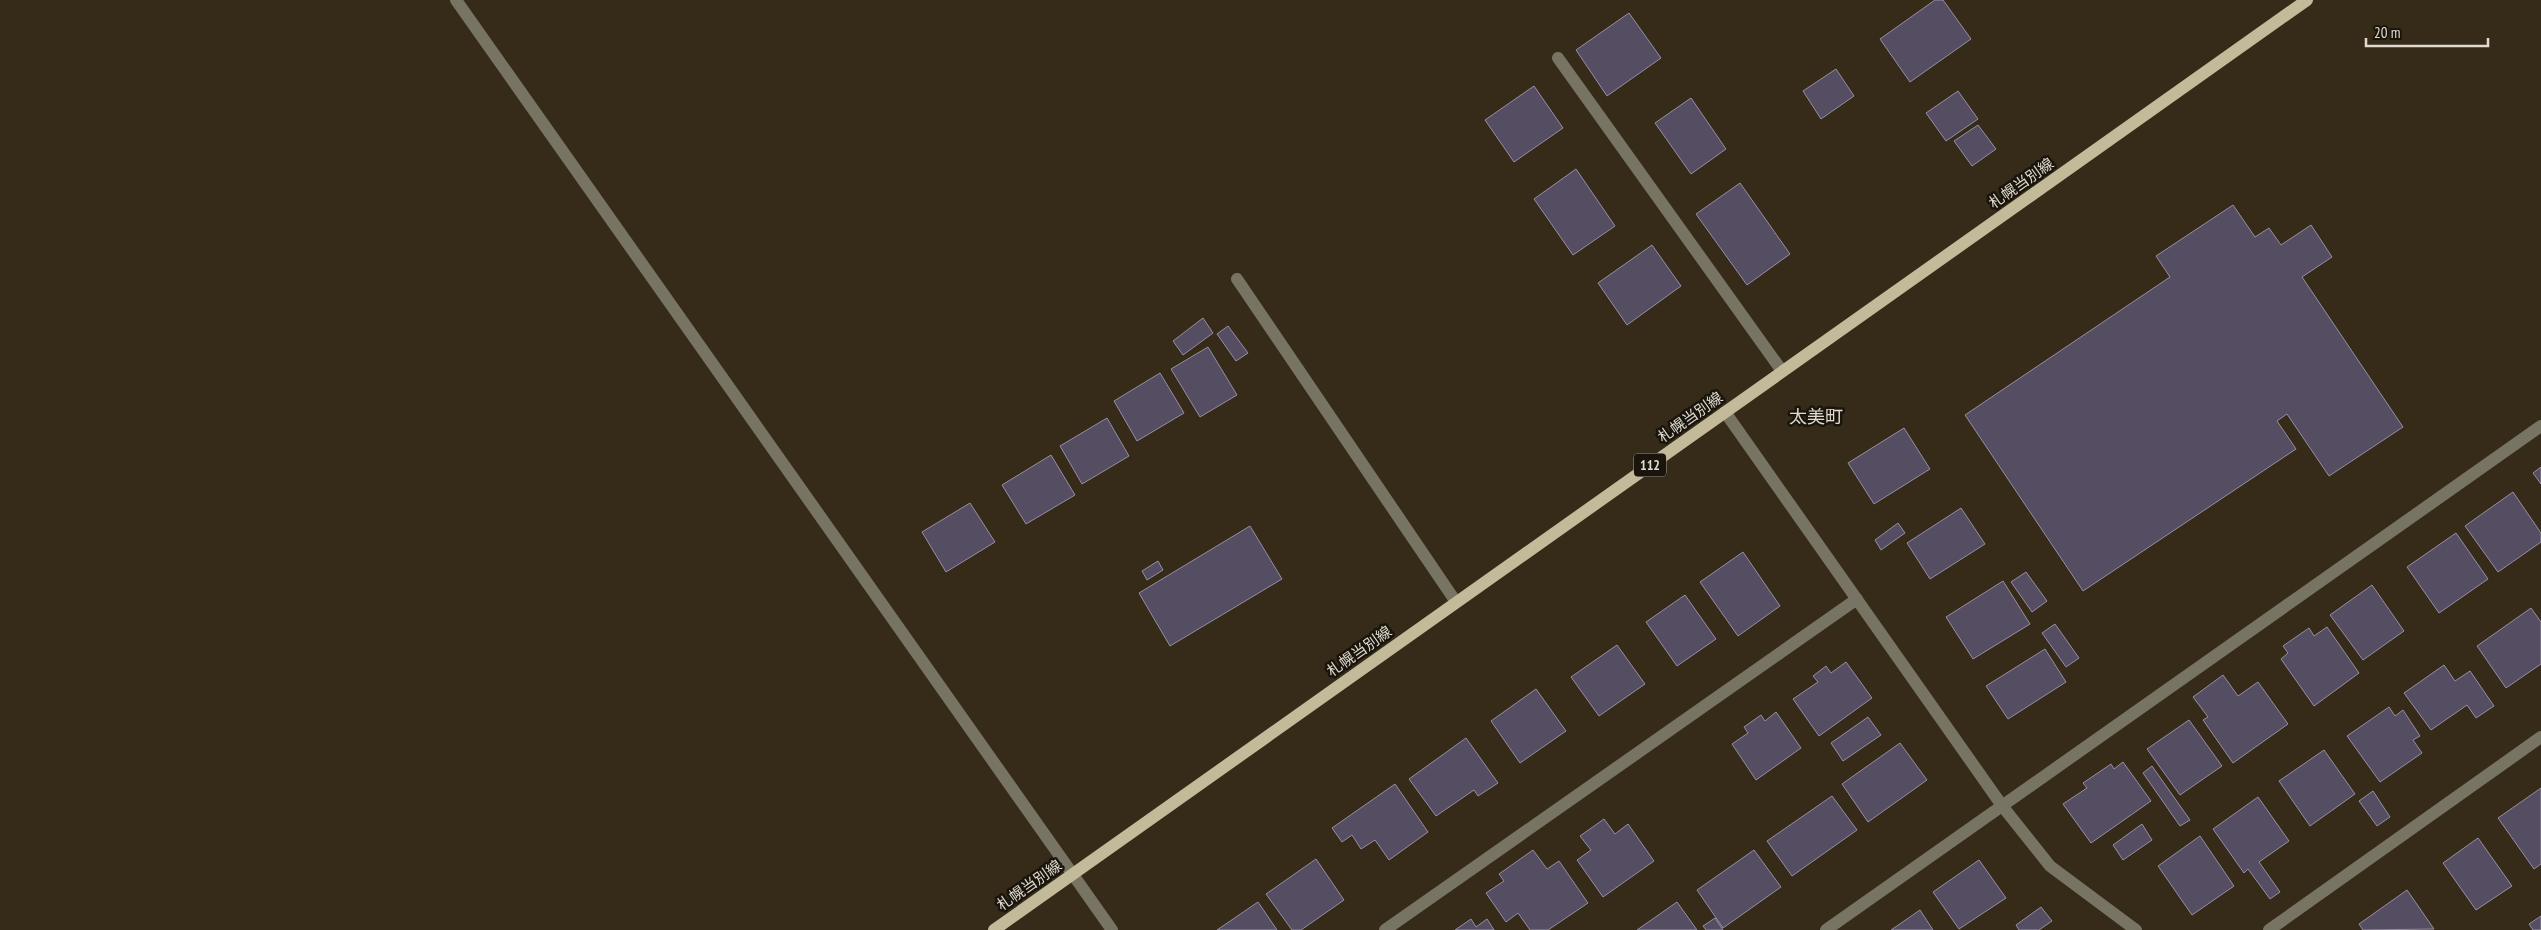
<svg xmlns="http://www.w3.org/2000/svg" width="2541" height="930" viewBox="0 0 2541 930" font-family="'PT Sans Narrow','Noto Sans JP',sans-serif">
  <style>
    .building { fill: #554d61; stroke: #978ea5 }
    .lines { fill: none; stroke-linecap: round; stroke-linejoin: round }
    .minor { stroke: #787464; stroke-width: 12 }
    .major { stroke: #c3ba9a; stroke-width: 12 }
    .labels { text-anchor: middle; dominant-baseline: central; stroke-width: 5; stroke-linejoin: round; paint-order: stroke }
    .shield { fill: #19150d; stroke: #a59f94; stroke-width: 1 }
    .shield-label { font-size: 14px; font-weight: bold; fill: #e1dace }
    .street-label { font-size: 15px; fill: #e1dace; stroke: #19150d }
    .quarter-label { font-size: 18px; fill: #e1dace; stroke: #19150d }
  </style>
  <rect width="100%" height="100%" fill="#362b19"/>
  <path class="building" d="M1935 0H1943L1971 39 1910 82 1880 39Z
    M1629 13 1661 58 1607 96 1576 50Z
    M1836 69 1854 96 1821 119 1803 91Z
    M1534 86 1563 128 1514 162 1485 120Z
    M1958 91 1978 119 1946 141 1926 113Z
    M1691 98 1726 149 1691 174 1655 123Z
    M1978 125 1996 149 1972 166 1954 141Z
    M1576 169 1615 226 1573 255 1534 199Z
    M1740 183 1790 254 1747 285 1696 214Z
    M2233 205 2255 237 2269 228 2281 245 2311 225 2332 257 2302 277 2403 427 2329 476 2287 414 2277 421 2296 449 2083 591 1965 415 2170 277 2156 256Z
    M1652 245 1681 286 1627 325 1598 283Z
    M1203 318 1213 333 1183 355 1173 341Z
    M1228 326 1248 353 1236 361 1217 334Z
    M1208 347 1237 395 1200 417 1171 369Z
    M1160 373 1184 413 1137 441 1114 401Z
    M1107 418 1129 456 1082 484 1060 446Z
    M1904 428 1930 469 1874 504 1848 463Z
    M1051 455 1075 495 1026 524 1002 485Z
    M2541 467V484L2533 473Z
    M2513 492 2541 533V542L2498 572 2465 526Z
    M970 503 995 542 946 572 922 532Z
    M1961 508 1985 544 1930 579 1907 543Z
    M1898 523 1905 533 1881 550 1875 540Z
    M1250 526 1282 579 1170 646 1139 593Z
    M2456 533 2488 579 2439 613 2407 567Z
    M1743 552 1780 606 1738 636 1700 582Z
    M1158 561 1163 570 1147 580 1142 571Z
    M2026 572 2047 601 2032 612 2011 582Z
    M2003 581 2030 624 1973 659 1946 617Z
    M2372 585 2404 631 2363 660 2330 615Z
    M1685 595 1716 639 1677 666 1646 622Z
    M2531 608 2541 622V664L2506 688 2477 646Z
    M2055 624 2079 658 2066 667 2042 633Z
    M2327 627 2359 673 2314 706 2281 659 2288 653 2283 646 2309 628 2314 636Z
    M1617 645 1645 684 1599 716 1571 677Z
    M2045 649 2066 682 2008 719 1986 686Z
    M1846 662 1872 698 1819 736 1793 699 1818 682 1813 676 1826 666 1831 673Z
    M2444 665 2455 681 2470 671 2494 706 2476 718 2467 705 2431 730 2404 693Z
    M2223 675 2238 696 2258 682 2288 724 2233 763 2203 720 2208 717 2193 697Z
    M1536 689 1566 731 1520 763 1491 721Z
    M2389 707 2395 716 2403 710 2420 736 2413 740 2422 753 2380 782 2347 736Z
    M1776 712 1801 748 1756 780 1732 744 1748 733 1744 727 1761 715 1765 721Z
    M1868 717 1881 735 1843 761 1831 743Z
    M2189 720 2222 766 2180 795 2147 749Z
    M1466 738 1498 783 1478 796 1474 790 1436 816 1409 779Z
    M1900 743 1927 780 1868 822 1842 784Z
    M2324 750 2355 794 2310 826 2279 781Z
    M2123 762 2151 801 2091 843 2063 804 2087 788 2083 783 2111 764 2114 769Z
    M2152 766 2190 820 2180 826 2143 773Z
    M1395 784 1428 832 1389 860 1375 840 1361 849 1352 835 1342 842 1332 828Z
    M2541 788V864L2534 869 2498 818Z
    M2373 791 2390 817 2377 826 2359 801Z
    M1832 796 1857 830 1792 876 1767 841Z
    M2258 797 2289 841 2259 862 2280 892 2270 899 2248 869 2244 873 2213 829Z
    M1604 819 1615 834 1628 824 1654 861 1603 897 1577 860 1591 850 1580 836Z
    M2142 824 2152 840 2123 860 2113 845Z
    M2200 836 2234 886 2192 915 2158 866Z
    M2478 838 2512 886 2476 910 2443 863Z
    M1533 850 1547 869 1559 861 1588 903 1548 930H1530L1518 913 1506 922 1486 893 1504 881 1499 874Z
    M1754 850 1781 887 1723 928 1697 890Z
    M1316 859 1344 900 1301 930H1292L1266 894Z
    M1979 860 2006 898 1959 929 1933 892Z
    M2407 890 2434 929 2363 930 2359 924Z
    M1258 902 1277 930H1217Z
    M1677 902 1697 930H1637Z
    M2041 907 2052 921 2039 930H2019L2016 925Z
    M1920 910 1933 930H1891Z
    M2541 916V930H2533L2529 924Z
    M1715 918 1723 930H1706L1703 926Z
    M1471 919 1476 927 1487 919 1494 930H1455Z"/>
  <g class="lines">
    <path class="minor" d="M456 0 1112 930
      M1558 58 1782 371
      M1237 279 1456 602
      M1725 412 2003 807 2050 866 2136 930
      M1385 930 1857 599
      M1826 930 2541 426
      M2269 930 2541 737"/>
    <path class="major" d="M994 930 2307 0"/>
  </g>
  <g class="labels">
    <rect class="shield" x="1634" y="453.5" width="32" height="23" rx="4"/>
    <g class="shield-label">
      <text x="1650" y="465">112</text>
    </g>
    <g class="street-label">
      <text transform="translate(2021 183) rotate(-35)">札幌当別線</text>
      <text transform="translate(1690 417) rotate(-35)">札幌当別線</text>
      <text transform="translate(1359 651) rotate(-35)">札幌当別線</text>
      <text transform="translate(1029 885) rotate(-35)">札幌当別線</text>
    </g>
    <g class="quarter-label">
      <text x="1816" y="416">太美町</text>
    </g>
  </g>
  <path d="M2366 38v8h122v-8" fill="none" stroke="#e1dace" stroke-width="2.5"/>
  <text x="2374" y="38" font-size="15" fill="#e1dace" stroke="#19150d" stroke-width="4" paint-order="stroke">20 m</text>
</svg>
